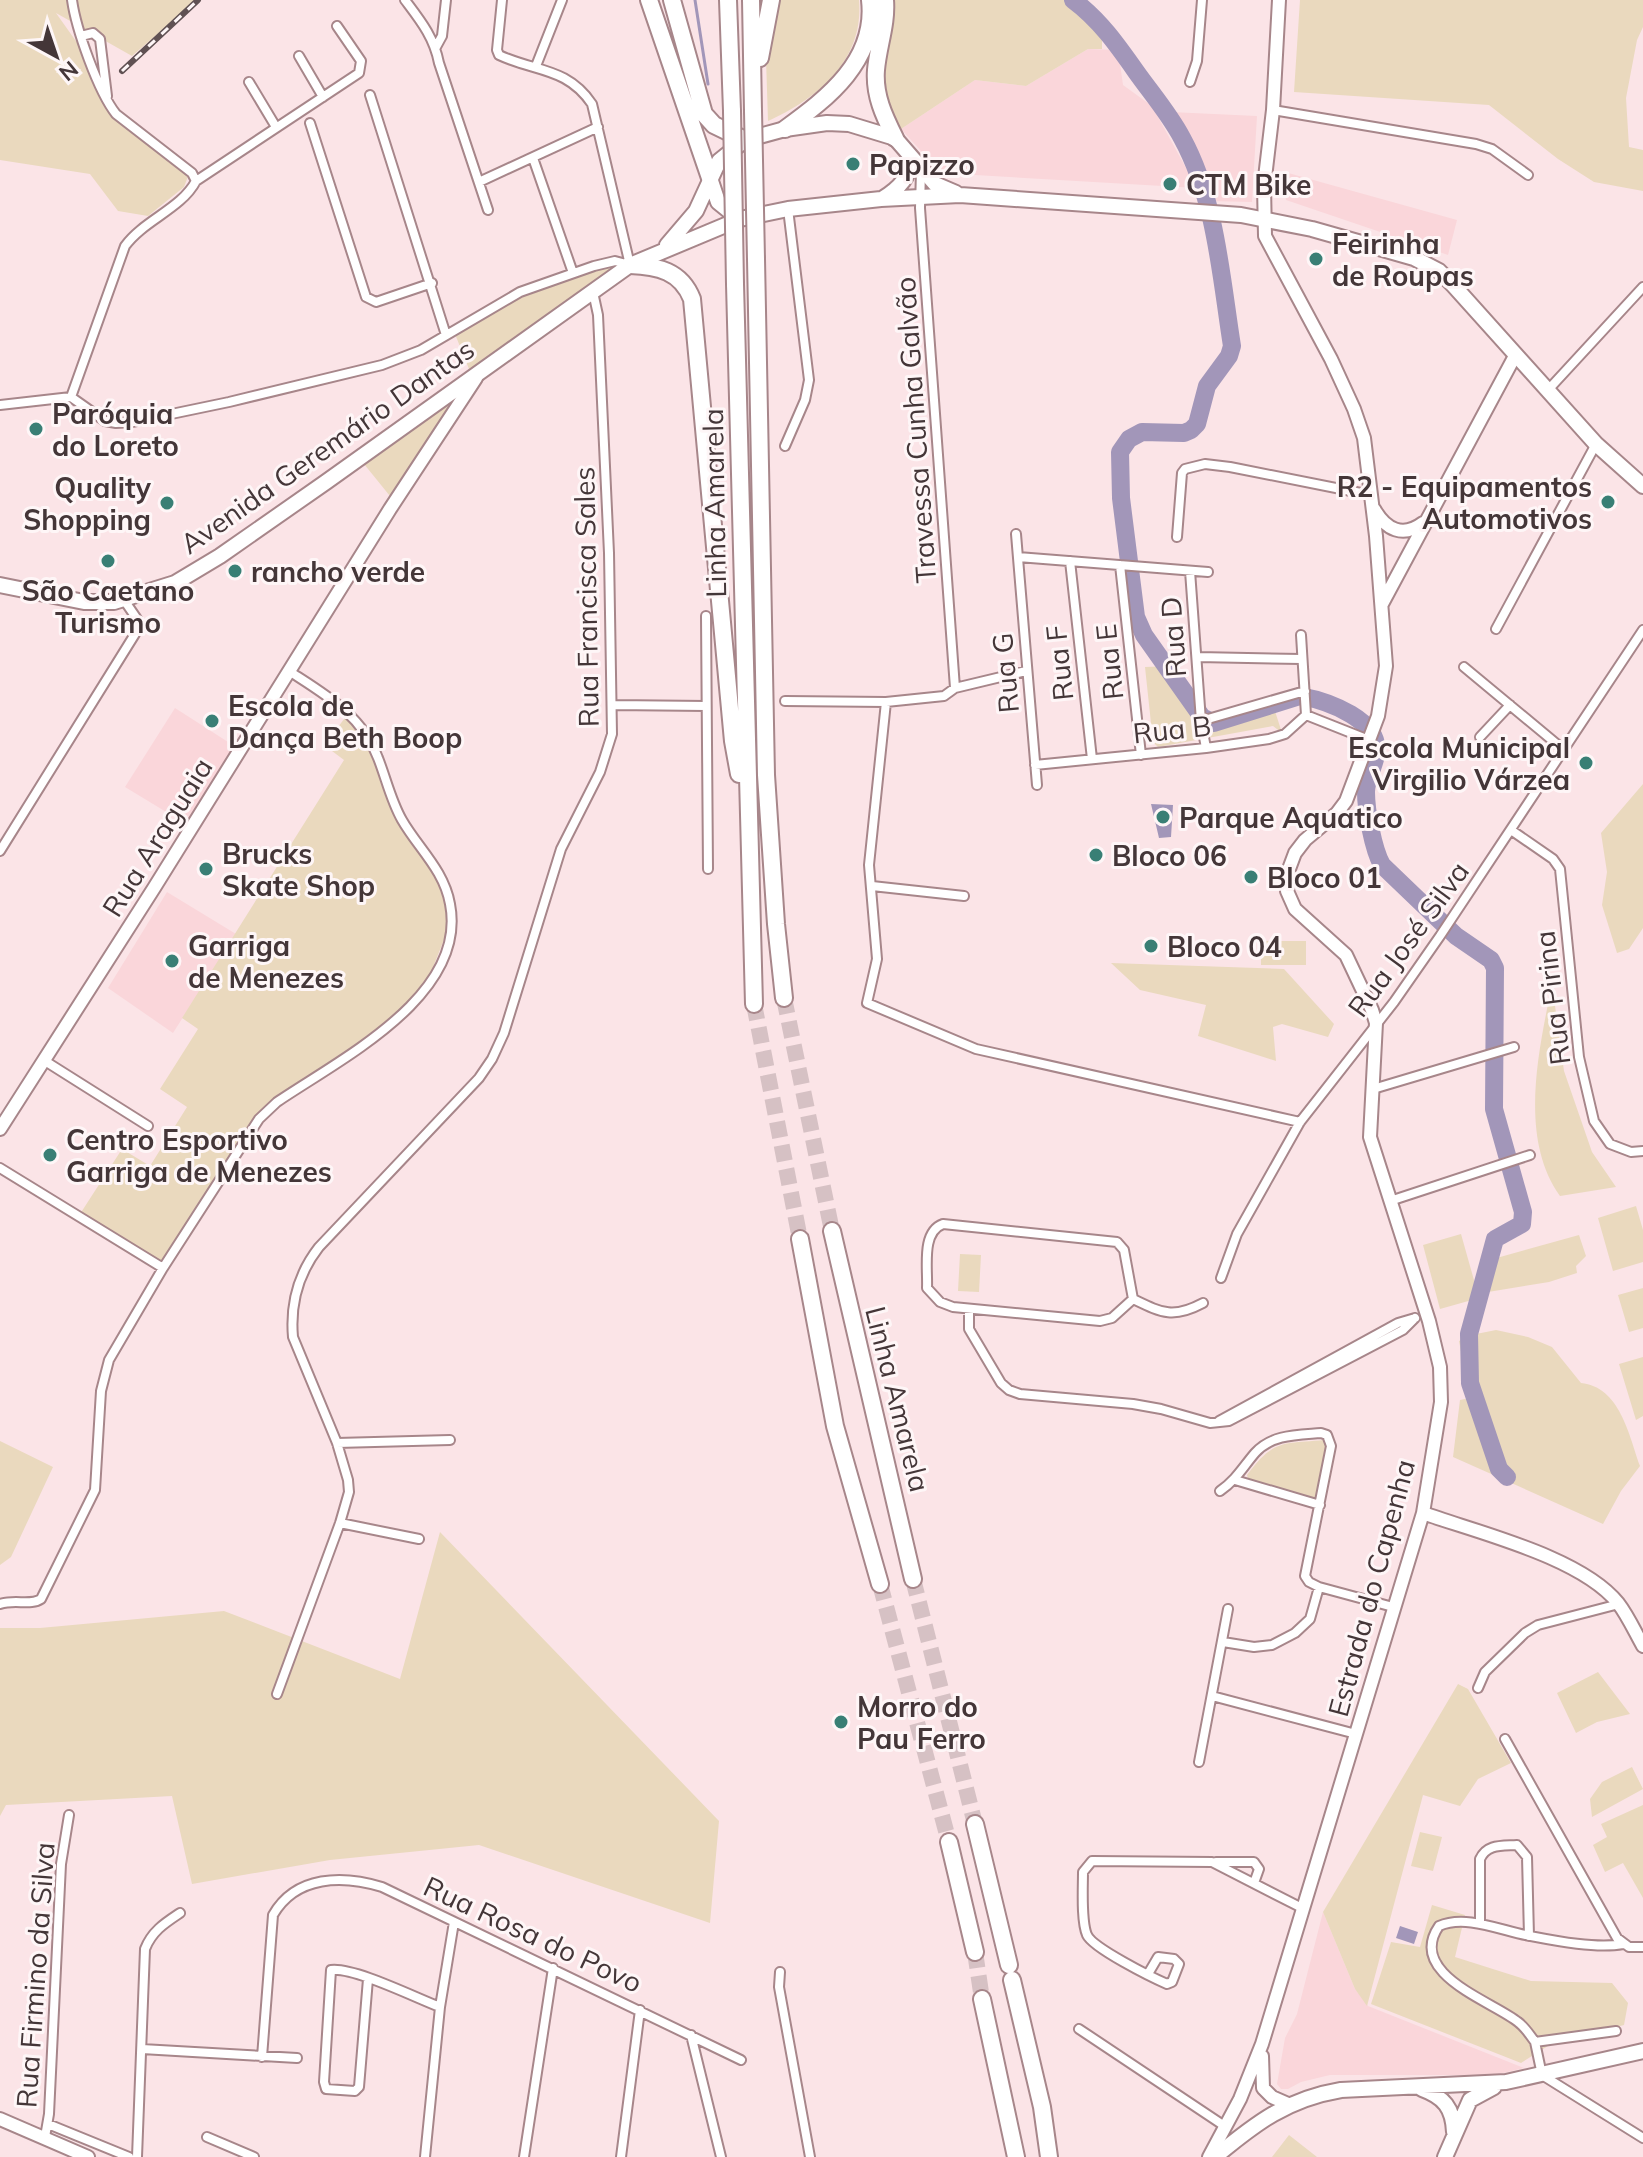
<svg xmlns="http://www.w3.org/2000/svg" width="1643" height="2157" viewBox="0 0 1643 2157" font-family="Mulish,sans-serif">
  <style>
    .built { fill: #fad6da }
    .green { fill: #ead9be }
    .water { fill: #a296b9 }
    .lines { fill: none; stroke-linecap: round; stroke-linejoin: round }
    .stream { stroke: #a296b9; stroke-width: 3 }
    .river { stroke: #a296b9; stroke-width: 18 }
    .highway-tunnel { stroke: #d6c1c4; stroke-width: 16; stroke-dasharray: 16 8; stroke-linecap: butt }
    .street-casing { stroke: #a7868a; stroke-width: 12 }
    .secondary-casing { stroke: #a7868a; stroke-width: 16 }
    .primary-casing { stroke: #a7868a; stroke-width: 18 }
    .highway-casing { stroke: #a7868a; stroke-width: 20 }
    .street { stroke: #fff; stroke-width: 8 }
    .secondary { stroke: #fff; stroke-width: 12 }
    .primary { stroke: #fff; stroke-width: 14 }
    .highway { stroke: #fff; stroke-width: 16 }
    .rail-casing { stroke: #605153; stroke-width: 6 }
    .rail { stroke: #fef6f7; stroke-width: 3; stroke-dasharray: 9; stroke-linecap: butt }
    .highway-bridge-casing { stroke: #a7868a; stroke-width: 20; stroke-linecap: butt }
    .highway-bridge { stroke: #fff; stroke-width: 16 }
    .poi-dot { fill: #397f75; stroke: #fef6f7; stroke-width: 3 }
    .labels { text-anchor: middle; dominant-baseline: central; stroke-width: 6; stroke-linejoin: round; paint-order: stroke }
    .poi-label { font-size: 28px; font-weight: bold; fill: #443638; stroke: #fef6f7; text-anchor: start }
    .street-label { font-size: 28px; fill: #443638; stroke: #fef6f7 }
  </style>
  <rect width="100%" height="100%" fill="#fbe4e7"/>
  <path class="built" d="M1088 49 1118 50 1123 85 1152 106 1197 188 941 173 901 129 975 80 1026 86Z
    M1171 112 1257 116 1252 202 1209 201Z
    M1281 171 1457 220 1448 255 1286 200Z
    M175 708 239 749 191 827 125 787Z
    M167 892 236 934 173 1033 108 988Z
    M1323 1912 1355 1989 1368 2006 1524 2068 1495 2075H1330L1301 2082 1288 2089H1281L1277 2084 1285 2038 1297 2014Z"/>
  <path class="green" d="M0 0H197L132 56 56 13 78 44 113 111 190 171 184 187 148 216 118 211 90 174 0 160Z
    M777 0H859C864 60 819 98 768 121L766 59Z
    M894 0H1068L1102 23V49H1088L1026 86 975 80 901 129C895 118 887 106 885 94 879 62 892 32 894 0Z
    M1300 0H1643V27L1637 40 1626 98 1629 147 1643 150V191L1594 182 1558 159 1489 105 1294 92Z
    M610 266 622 267 471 374 455 334 522 295Z
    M462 392 394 501 364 464Z
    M1172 666 1181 671 1187 695 1207 722 1274 708 1282 733 1273 726 1158 747 1153 742 1145 667Z
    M348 714 370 741 398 814 448 896 447 932 426 985 382 1027 269 1103 256 1118 164 1266 80 1214 122 1149 150 1166 187 1107 160 1089 198 1029 182 1018 344 760 324 745Z
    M1643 784V928L1629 949 1617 953 1602 905 1607 872 1601 833Z
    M1261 941H1306V965H1261Z
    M1111 963 1284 969 1334 1024 1328 1037 1282 1024 1273 1027 1276 1061 1198 1036 1206 1005 1140 990Z
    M1552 984 1564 1071 1592 1152 1616 1187 1560 1196C1518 1137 1539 1050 1552 984Z
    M1636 1206 1643 1230V1262L1613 1271 1598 1218Z
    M1461 1234 1479 1298 1440 1309 1423 1245Z
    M1579 1235 1586 1256 1576 1266 1577 1273 1549 1282 1488 1292 1493 1259Z
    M960 1254 981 1255 979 1292 958 1291Z
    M1643 1288V1328L1629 1332 1618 1295Z
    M1496 1330 1528 1337 1552 1347 1581 1383C1620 1387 1629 1435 1640 1466L1621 1491 1603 1524 1453 1457 1460 1400 1470 1398 1459 1341 1471 1335Z
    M1643 1357V1416L1636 1420 1619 1364Z
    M1324 1440 1328 1443 1319 1494 1316 1498 1248 1479 1247 1475C1274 1439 1282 1444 1324 1440Z
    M0 1441 53 1467 11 1557 0 1565Z
    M440 1532 719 1821 710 1923 479 1845 330 1860 192 1884 172 1796 6 1805 0 1816V1628H40L224 1611 400 1679Z
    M1598 1672 1630 1714 1597 1722 1576 1733 1557 1693Z
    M1458 1684 1468 1689 1511 1763 1478 1779 1460 1806 1423 1795 1367 2006 1355 1989 1323 1912Z
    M1632 1767 1643 1789 1592 1817 1590 1799 1602 1782Z
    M1643 1805V1898L1623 1863 1605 1872 1593 1845 1607 1837 1601 1824Z
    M1420 1832 1442 1837 1433 1871 1411 1866Z
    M1432 1905 1465 1915 1455 1957 1531 1981 1612 1983 1628 2003 1624 2025 1551 2044 1521 2063 1371 2004 1391 1942 1420 1947Z
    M1289 2135 1317 2157H1272Z"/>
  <path class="water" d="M1151 804 1173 805 1171 837 1159 838Z
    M1400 1926 1418 1932 1414 1944 1396 1938Z"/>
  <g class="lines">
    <path class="stream" d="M695 0 708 84"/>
    <path class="river" d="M1073 0C1100 20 1118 46 1137 73 1152 94 1170 115 1182 138 1216 200 1221 277 1232 346L1229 356 1207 386 1197 424 1191 430 1184 433 1142 432 1129 439 1120 452 1121 498 1136 617 1144 635 1202 717 1214 723 1300 696C1328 701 1382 720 1376 755 1374 767 1366 780 1366 792 1366 810 1373 849 1382 865L1456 936 1491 960 1495 968 1494 1109 1523 1212 1522 1224 1495 1239 1469 1334 1470 1383 1499 1469 1507 1477"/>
    <path class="highway-tunnel" d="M784 998 832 1231
      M754 1004 800 1239
      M913 1579 975 1824
      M880 1584 949 1842
      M975 1952 982 1999"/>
    <g class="street-casing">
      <path id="street" d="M405 0C420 20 434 37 439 63L488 210
        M81 36 93 33 100 39 107 96
        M436 47 442 36 446 0
        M299 56 323 97
        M536 66 562 0
        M249 82 276 127
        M1190 82 1197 61 1202 0
        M370 95 446 335
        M1273 110 1476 144 1492 149 1528 175
        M310 123 366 297 376 302 432 283
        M533 158 573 273
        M921 170 920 208 955 688
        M196 181 359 73 361 61 337 26
        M479 182 598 127
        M1548 390 1643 287
        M71 397 125 246C144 220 181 209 196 181L192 173 116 114C98 91 76 29 72 0
        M0 405 71 397 105 421 116 423 133 422 229 402 382 365 421 350 520 292 594 266 615 261 630 265 592 104C567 67 535 72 499 55L497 50 502 0
        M785 446 805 400 809 380 788 209
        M1016 534 1037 785
        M1177 537 1182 473 1185 469 1205 464 1230 467 1371 495
        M1018 557 1208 572
        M1070 561 1092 759
        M1120 565 1141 755
        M1190 571 1201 721 1206 748
        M706 616 708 869
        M1496 629 1596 444
        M1301 635 1306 715
        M1198 657 1301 659
        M1464 667 1564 750
        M785 701 886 702 944 696 955 688 1026 671
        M886 702 869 865 877 959 867 1003 976 1049 1300 1122
        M613 705 706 706
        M1201 721 1305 691
        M1480 737 1510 705
        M1035 765 1206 748 1269 739 1285 734 1306 715 1369 740
        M1511 830 1553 859 1560 869 1579 1057 1594 1121 1610 1144 1631 1152 1643 1151
        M0 851 135 634 137 619 124 600
        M872 886 964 896
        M45 1061 148 1126
        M1373 1089 1514 1047
        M0 1168 163 1268
        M1390 1201 1530 1155
        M943 1224 1117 1242 1124 1250 1133 1299 1112 1318 1100 1321 953 1307 940 1302 927 1288C928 1268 921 1232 943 1224Z
        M1221 1278 1237 1234 1300 1122 1394 1002 1440 936 1643 630
        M1133 1299C1162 1313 1173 1319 1203 1303
        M969 1310V1329L1001 1383 1009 1390 1020 1394 1133 1404 1161 1409 1210 1423 1229 1421 1403 1330 1415 1318
        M1219 1421 1398 1323 1415 1318
        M337 1443 450 1440
        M1235 1480 1320 1505
        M1220 1491C1236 1480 1243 1467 1255 1453 1272 1434 1298 1435 1321 1433L1327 1435 1331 1446 1305 1576 1309 1582 1319 1587 1393 1607
        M340 1523 419 1539
        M0 1604C15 1599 31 1606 41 1599L95 1490 101 1391 109 1360 163 1268 259 1119 277 1102C340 1059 468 996 450 904 444 870 418 848 402 820 391 801 386 778 378 758 362 715 326 695 289 671
        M1223 1642 1254 1647 1272 1645 1295 1633 1310 1619 1319 1587
        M1478 1688 1485 1672 1525 1633 1538 1625 1619 1604
        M277 1694 340 1523 349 1492 348 1480 337 1443 293 1337C290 1303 298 1274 319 1247L479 1078 492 1059 504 1033 561 849 600 772 612 734 609 553 598 315 593 292
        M1212 1696 1356 1734
        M1505 1739 1617 1938 1629 1947H1643
        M1199 1762 1228 1609
        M1216 1862H1254L1259 1869 1254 1883
        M1480 1924V1859C1487 1844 1501 1846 1517 1845L1527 1857 1529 1936
        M780 1972 779 1987 810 2157
        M1148 1974 1158 1957 1174 1959 1179 1964 1172 1982 1167 1984C1151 1977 1093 1948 1087 1935 1081 1921 1083 1888 1083 1872L1092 1861 1212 1862 1302 1908
        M368 1979 359 2087 355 2091 326 2089 324 2082 331 1970C354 1967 416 1998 440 2007
        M1079 2029 1226 2127
        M1616 2031 1535 2042C1530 2035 1525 2027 1518 2022 1492 2001 1406 1974 1439 1926 1466 1914 1502 1931 1530 1936 1556 1941 1597 1949 1623 1944
        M691 2035 721 2157
        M1535 2042 1542 2075 1643 2138
        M142 2049 297 2058
        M262 2057 273 1915C296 1875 343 1875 382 1887L741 2060
        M48 2124 129 2157
        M45 2137 49 2114 61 1864 69 1815
        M207 2137 254 2157
        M137 2157 145 1949C152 1931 165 1923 180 1913
        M425 2157 440 2007 454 1922
        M524 2157 553 1968
        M621 2157 640 2010"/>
    </g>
    <g class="secondary-casing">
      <path id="secondary" d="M1374 509C1386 530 1403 538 1423 523
        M1382 604 1516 354
        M0 1129 154 888 390 509 476 378
        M1423 1513C1479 1533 1581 1557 1618 1603 1628 1616 1635 1632 1643 1646
        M1262 2056 1263 2088 1272 2097 1288 2104
        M0 2119 88 2157
        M1209 2157 1240 2099 1262 2044 1423 1513 1441 1402 1440 1367 1429 1321 1370 1137 1376 1023 1372 1010 1346 955 1295 909 1287 891 1289 869 1295 853 1305 840 1337 813 1346 801 1378 716 1386 666 1376 536 1364 438 1354 409 1331 359 1265 236 1264 186 1273 110 1279 0"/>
    </g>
    <g class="primary-casing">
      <path id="primary" d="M710 178 718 202 739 219
        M882 199C898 189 913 176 909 155
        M667 245 696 211 719 161 745 140 785 129 827 123 849 124 895 138 935 184 956 193
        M0 585 84 602H114L175 583 220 556 326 482 630 265 740 219 788 209 881 199 960 195 1241 215 1312 229 1414 258 1439 271 1454 286 1596 444 1643 486
        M1422 2089C1444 2097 1453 2108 1454 2132
        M1215 2157C1256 2123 1287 2099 1341 2090L1506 2082 1643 2051
        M1445 2157 1470 2100 1494 2087"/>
    </g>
    <g class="highway-casing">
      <path id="highway" d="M649 0 710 178
        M672 0 704 114 714 125 745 140
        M728 0 732 111
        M751 0 753 111
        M885 0C887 24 878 46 876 70 874 95 884 116 895 138
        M760 58 771 0
        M785 129C828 98 877 60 870 0
        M756 259 766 775 776 924 784 998
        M630 265C658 266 681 271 692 299L733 741 739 774
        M735 284 754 1004
        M832 1231 913 1579
        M800 1239 835 1426 880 1584
        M975 1824 1009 1965
        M949 1842 975 1952
        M1012 1980 1042 2107 1049 2157
        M982 1999 1016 2157"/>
    </g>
    <use href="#street" class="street"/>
    <use href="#secondary" class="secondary"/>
    <use href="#primary" class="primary"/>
    <use href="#highway" class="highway"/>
    <g class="rail-casing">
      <path id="rail" d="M122 71 198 0"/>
    </g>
    <use href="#rail" class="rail"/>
    <g class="highway-bridge-casing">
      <path id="highway-bridge" d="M732 111 735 284
        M753 111 756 259"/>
    </g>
    <use href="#highway-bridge" class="highway-bridge"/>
  </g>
  <g class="poi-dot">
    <circle cx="853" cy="164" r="8"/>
    <circle cx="1170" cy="184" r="8"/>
    <circle cx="1316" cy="259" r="8"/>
    <circle cx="36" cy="429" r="8"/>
    <circle cx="1608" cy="502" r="8"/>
    <circle cx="167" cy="503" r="8"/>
    <circle cx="108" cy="561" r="8"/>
    <circle cx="235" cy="571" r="8"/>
    <circle cx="212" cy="721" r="8"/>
    <circle cx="1586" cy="763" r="8"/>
    <circle cx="1163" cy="817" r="8"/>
    <circle cx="1096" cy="855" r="8"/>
    <circle cx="206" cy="869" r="8"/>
    <circle cx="1251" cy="877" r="8"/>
    <circle cx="1151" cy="946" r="8"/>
    <circle cx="172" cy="961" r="8"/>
    <circle cx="50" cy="1155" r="8"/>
    <circle cx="841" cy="1722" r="8"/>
  </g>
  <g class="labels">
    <g class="poi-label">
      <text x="869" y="164">Papizzo</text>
      <text x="1186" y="184">CTM Bike</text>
      <text x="1332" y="243">Feirinha<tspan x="1332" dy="32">de Roupas</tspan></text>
      <text x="52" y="413">Paróquia<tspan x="52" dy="32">do Loreto</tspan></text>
      <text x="1592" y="486" text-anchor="end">R2 - Equipamentos<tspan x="1592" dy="32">Automotivos</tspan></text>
      <text x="151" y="487" text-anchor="end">Quality<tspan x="151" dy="32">Shopping</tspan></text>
      <text x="251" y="571">rancho verde</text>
      <text x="108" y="590" text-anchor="middle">São Caetano<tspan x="108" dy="32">Turismo</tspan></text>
      <text x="228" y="705">Escola de<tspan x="228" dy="32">Dança Beth Boop</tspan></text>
      <text x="1570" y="747" text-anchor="end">Escola Municipal<tspan x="1570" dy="32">Virgilio Várzea</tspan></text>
      <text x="1179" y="817">Parque Aquatico</text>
      <text x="222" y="853">Brucks<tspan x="222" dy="32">Skate Shop</tspan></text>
      <text x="1112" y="855">Bloco 06</text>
      <text x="1267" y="877">Bloco 01</text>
      <text x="188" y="945">Garriga<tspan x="188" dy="32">de Menezes</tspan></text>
      <text x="1167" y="946">Bloco 04</text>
      <text x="66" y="1139">Centro Esportivo<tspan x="66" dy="32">Garriga de Menezes</tspan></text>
      <text x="857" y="1706">Morro do<tspan x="857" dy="32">Pau Ferro</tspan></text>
    </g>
    <g class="street-label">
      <text transform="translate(915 430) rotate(-94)">Travessa Cunha Galvão</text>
      <text transform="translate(327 446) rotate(-35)">Avenida Geremário Dantas</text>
      <text transform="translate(714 503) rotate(-91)">Linha Amarela</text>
      <text transform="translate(586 597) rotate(-91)">Rua Francisca Sales</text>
      <text transform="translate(1173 637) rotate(-94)">Rua D</text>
      <text transform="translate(1109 662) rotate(-96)">Rua E</text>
      <text transform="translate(1059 663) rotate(-96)">Rua F</text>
      <text transform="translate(1005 673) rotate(-95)">Rua G</text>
      <text transform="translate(1172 729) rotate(-6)">Rua B</text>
      <text transform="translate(157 837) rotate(-58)">Rua Araguaia</text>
      <text transform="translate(1408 939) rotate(-54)">Rua José Silva</text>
      <text transform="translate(1552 998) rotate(-97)">Rua Pirina</text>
      <text transform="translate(898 1399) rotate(76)">Linha Amarela</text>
      <text transform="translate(1371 1588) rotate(-75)">Estrada do Capenha</text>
      <text transform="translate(533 1934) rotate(25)">Rua Rosa do Povo</text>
      <text transform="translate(35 1975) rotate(-86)">Rua Firmino da Silva</text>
    </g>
  </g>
  <g transform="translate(56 56) rotate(140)" stroke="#fef6f7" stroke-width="6" paint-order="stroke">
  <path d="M0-6L14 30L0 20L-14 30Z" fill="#443638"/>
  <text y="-12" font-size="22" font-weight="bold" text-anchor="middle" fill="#443638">N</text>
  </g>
</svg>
